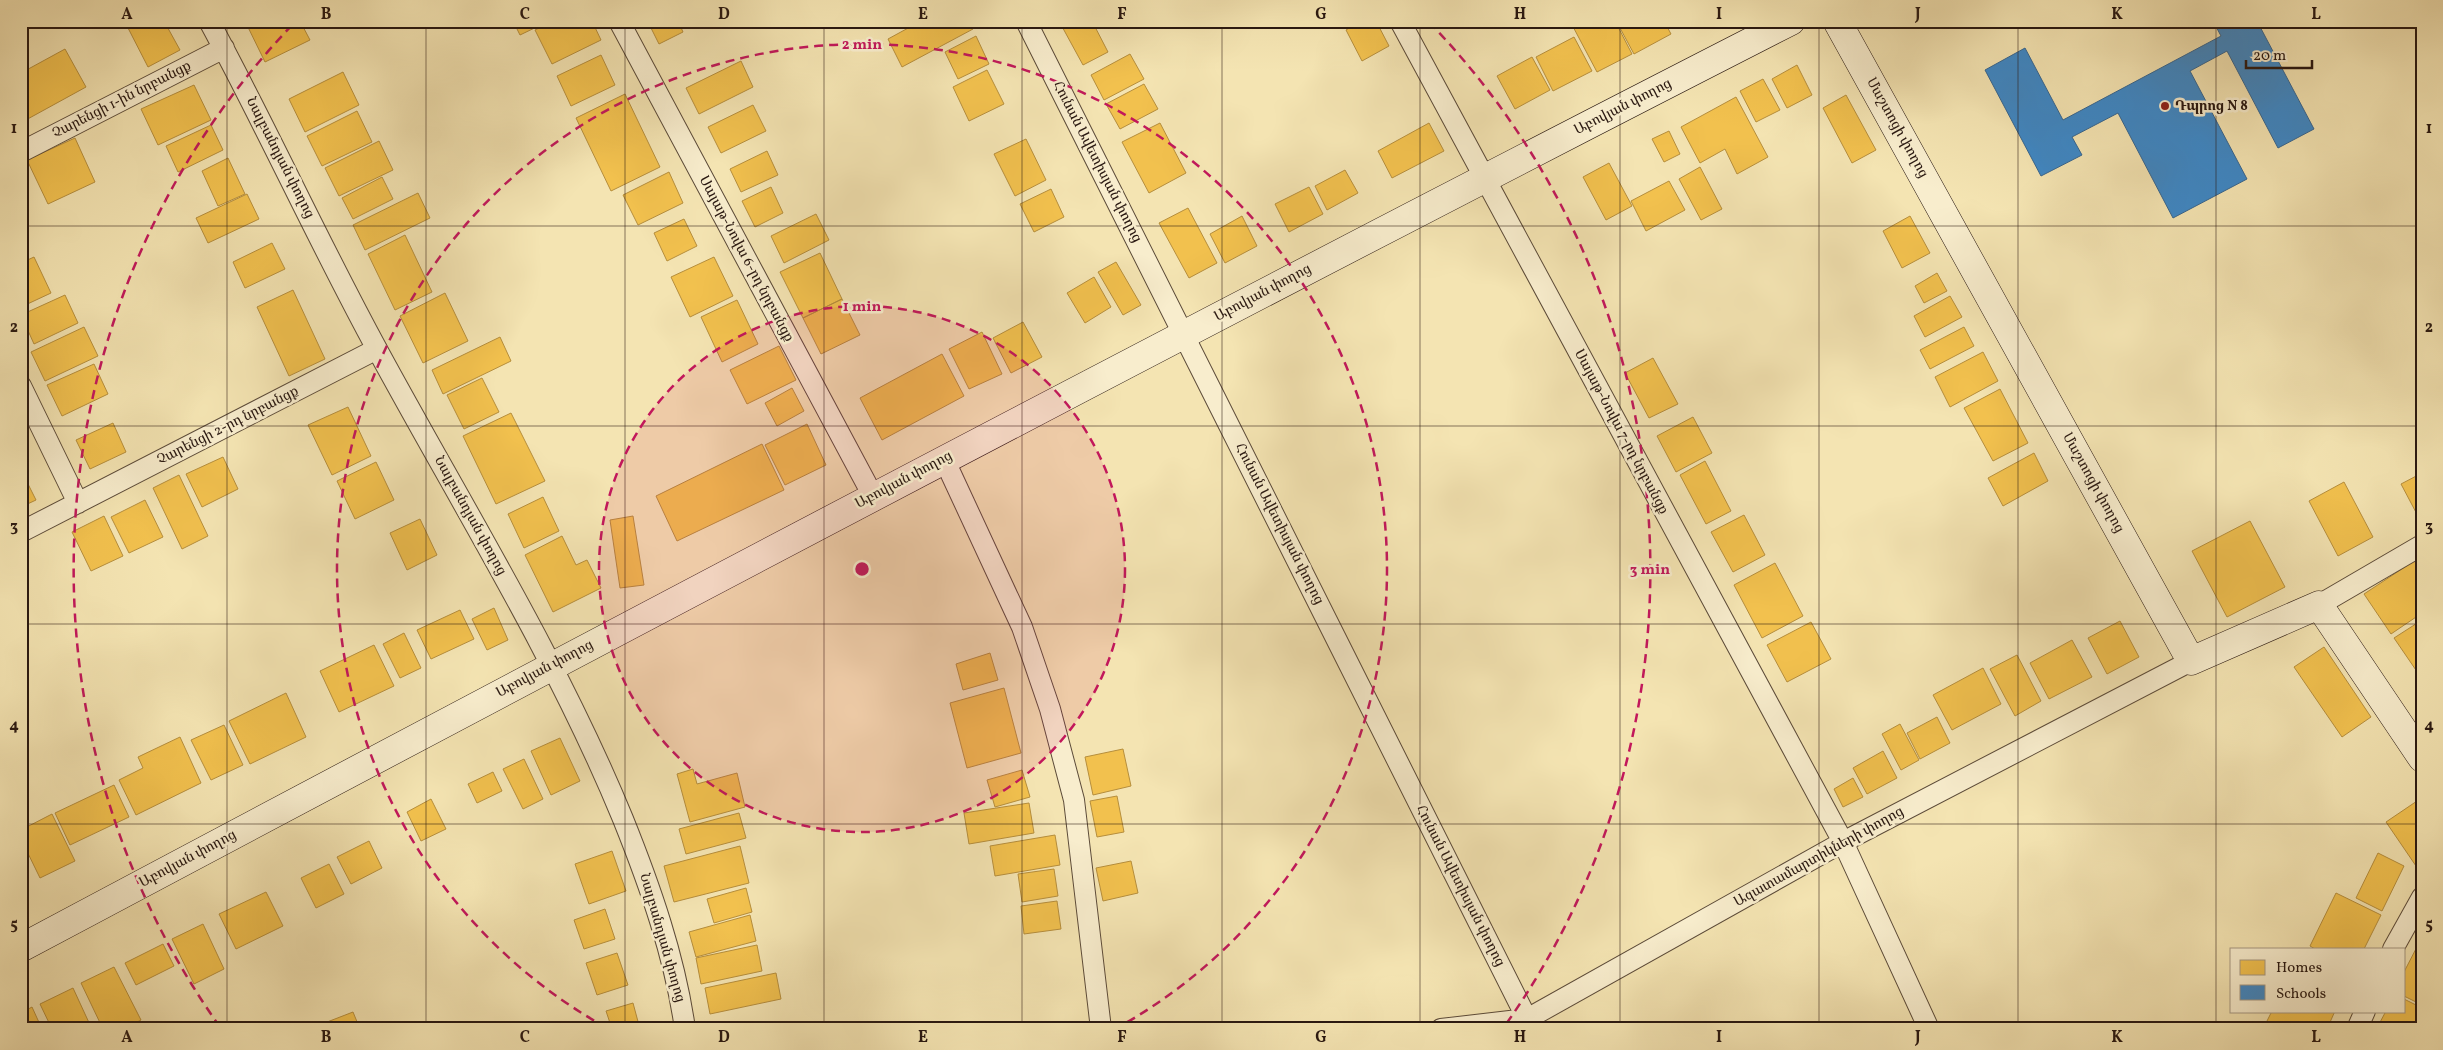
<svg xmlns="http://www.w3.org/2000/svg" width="2443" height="1050" viewBox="0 0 2443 1050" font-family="Vollkorn,'Noto Serif Armenian',serif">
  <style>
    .homes { fill: #f2c14e; stroke: #b68e3c }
    .schools { fill: #3f88c5; stroke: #38668f }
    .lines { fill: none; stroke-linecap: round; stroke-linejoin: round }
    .street-casing { stroke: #5c4b39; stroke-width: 22 }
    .secondary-casing { stroke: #291811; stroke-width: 29 }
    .street { stroke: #f8edcd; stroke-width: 20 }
    .secondary { stroke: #f8edcd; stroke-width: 28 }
    .grid { fill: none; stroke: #291811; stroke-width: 1; stroke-opacity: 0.55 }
    .ring { fill: none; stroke: #c2185b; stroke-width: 2.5; stroke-dasharray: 9 6 }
    .poi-dot { fill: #8f2418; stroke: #f8edcd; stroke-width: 2 }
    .labels { text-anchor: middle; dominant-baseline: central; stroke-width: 5; stroke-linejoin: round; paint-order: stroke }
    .street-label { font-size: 14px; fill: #291811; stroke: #f8edcd }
    .poi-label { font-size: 14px; font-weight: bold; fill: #291811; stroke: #f8edcd; text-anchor: start }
    .centre { fill: #c2185b; stroke: #f8edcd; stroke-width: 2.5 }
    .ring-label { font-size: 15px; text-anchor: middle; font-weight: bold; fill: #c2185b; stroke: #f8edcd; stroke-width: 5; stroke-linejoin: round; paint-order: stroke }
    .neatline { fill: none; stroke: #291811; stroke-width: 2 }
    .grid-label { font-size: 16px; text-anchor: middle; font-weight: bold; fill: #291811 }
  </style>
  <rect width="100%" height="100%" fill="#f4e4b2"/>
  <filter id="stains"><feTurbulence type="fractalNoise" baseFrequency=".004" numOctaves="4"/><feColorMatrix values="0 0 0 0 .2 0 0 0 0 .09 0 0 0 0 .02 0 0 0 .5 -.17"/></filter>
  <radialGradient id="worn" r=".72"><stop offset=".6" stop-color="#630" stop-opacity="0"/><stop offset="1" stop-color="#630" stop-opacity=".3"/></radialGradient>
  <path class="homes" d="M136 21H164L180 50 148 67 127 26Z
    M245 21H300L310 40 265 62Z
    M513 21H549L520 35Z
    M553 21H592L601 40 552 64 535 30Z
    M678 21 683 32 659 44 648 22Z
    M921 21H968L973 29 902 67 888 39Z
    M1059 21H1092L1108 52 1083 65Z
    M1361 21H1376L1389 46 1362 61 1346 30Z
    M1570 21H1615L1632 54 1597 72Z
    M1633 21H1664L1671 34 1634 54 1620 28Z
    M1673 21H1688L1676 28Z
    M976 36 989 64 958 79 945 52Z
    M1574 37 1592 71 1553 91 1536 57Z
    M65 49 86 87 24 121 21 116V73Z
    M1130 54 1144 79 1104 100 1091 75Z
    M601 55 615 85 571 106 557 76Z
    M1532 57 1550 90 1515 109 1497 76Z
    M741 61 753 87 699 114 686 88Z
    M1797 65 1812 95 1787 108 1772 79Z
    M987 70 1004 104 969 121 953 87Z
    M343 72 359 105 305 132 289 99Z
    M1763 79 1780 110 1756 122 1740 91Z
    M1144 84 1158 109 1120 129 1106 104Z
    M194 85 211 120 158 145 141 109Z
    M625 94 660 167 611 191 576 118Z
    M1846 95 1876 150 1852 163 1823 108Z
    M1736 97 1768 157 1737 174 1725 149 1700 163 1681 127Z
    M753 105 766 131 721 153 708 127Z
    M357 111 372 142 322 166 307 136Z
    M1160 123 1186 173 1149 193 1122 142Z
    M1429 123 1444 151 1392 178 1378 151Z
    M211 125 223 150 178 172 166 146Z
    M1669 131 1680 154 1664 162 1652 139Z
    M75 138 95 182 48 204 27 160Z
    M1026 139 1046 180 1015 196 994 154Z
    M379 141 393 170 339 196 325 168Z
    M767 151 778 175 741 192 730 169Z
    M228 158 245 194 218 206 202 171Z
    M1609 163 1632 206 1606 220 1583 177Z
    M1700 167 1722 209 1701 220 1679 179Z
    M1345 170 1358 193 1327 210 1315 186Z
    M669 172 683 203 638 225 623 195Z
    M382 177 393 199 353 219 342 198Z
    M1669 181 1685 210 1646 231 1631 201Z
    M771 187 783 213 755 227 742 201Z
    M1309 187 1323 214 1289 232 1275 204Z
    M1051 189 1064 217 1034 232 1020 204Z
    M418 193 430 218 365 250 353 225Z
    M247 194 259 219 208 243 196 218Z
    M1188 208 1217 263 1189 278 1159 223Z
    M816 214 829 240 784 263 771 236Z
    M1242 216 1257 246 1225 263 1210 234Z
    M1910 216 1930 253 1902 268 1883 231Z
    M684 219 697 246 667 261 654 233Z
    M405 235 432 292 395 310 368 254Z
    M272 243 285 269 245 288 233 262Z
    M820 253 842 299 803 318 780 272Z
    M34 257 51 293 21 307V263Z
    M714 257 733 296 690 317 671 277Z
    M1116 262 1141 305 1123 315 1098 272Z
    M1937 273 1947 291 1924 303 1915 286Z
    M1094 277 1111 307 1085 323 1067 293Z
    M293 290 325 359 289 376 257 307Z
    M445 293 468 341 423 363 400 316Z
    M65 295 78 323 34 344 21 315Z
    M1950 296 1962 317 1925 337 1914 316Z
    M842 299 860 335 821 354 803 318Z
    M737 300 758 344 722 362 701 317Z
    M1023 322 1042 357 1011 373 993 338Z
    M84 327 98 356 45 381 31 352Z
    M1964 327 1974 346 1930 369 1920 350Z
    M982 332 1002 374 969 389 949 349Z
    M500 337 511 361 443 394 432 370Z
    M779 346 796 380 747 404 730 370Z
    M1983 352 1998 381 1950 407 1935 377Z
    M942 354 964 396 882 440 860 398Z
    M1653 358 1678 404 1649 418 1625 373Z
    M94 364 108 394 62 416 47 385Z
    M482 378 499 412 464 429 447 395Z
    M792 388 804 411 777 426 765 403Z
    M2000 389 2028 443 1993 461 1964 408Z
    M348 407 371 456 332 475 308 425Z
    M511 413 545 481 496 504 463 436Z
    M1693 417 1712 453 1676 472 1657 436Z
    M113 423 126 452 90 469 76 440Z
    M807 424 826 465 785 485 765 445Z
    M762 444 784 490 677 541 656 496Z
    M2034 453 2048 481 2003 506 1988 478Z
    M223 457 238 489 202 507 186 474Z
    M1705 461 1731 511 1706 524 1680 475Z
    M376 462 394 500 355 519 337 481Z
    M21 470 36 500 21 507Z
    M2422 473V517L2419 518 2401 484Z
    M179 475 208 536 182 549 153 488Z
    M2344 482 2373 537 2338 556 2309 501Z
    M543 497 559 531 524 548 508 514Z
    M145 500 163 537 129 553 111 517Z
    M1744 515 1765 555 1733 572 1711 532Z
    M104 516 123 556 91 571 72 532Z
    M633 516 644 585 620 588 610 520Z
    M420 519 437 555 407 570 390 533Z
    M2250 521 2285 587 2227 617 2192 551Z
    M562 536 576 565 587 560 601 588 553 612 525 555Z
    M2420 557 2422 560V613L2391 634 2364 594Z
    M1775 563 1803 616 1762 638 1734 585Z
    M494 608 508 640 487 650 472 619Z
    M460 610 474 639 431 659 417 630Z
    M2422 620V675L2420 676 2394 638Z
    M2120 621 2139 657 2107 674 2088 638Z
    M1811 622 1831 659 1787 682 1767 645Z
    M404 633 421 668 400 678 383 644Z
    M2072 640 2092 677 2049 699 2030 663Z
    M374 645 394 686 339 712 320 671Z
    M2324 647 2371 717 2342 737 2294 667Z
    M990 653 998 680 963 690 956 664Z
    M2017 655 2041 701 2015 716 1990 669Z
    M1983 668 2001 704 1952 730 1933 695Z
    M1004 688 1021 753 967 768 950 703Z
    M286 693 306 737 250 764 229 721Z
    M1937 717 1950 743 1920 759 1907 733Z
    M1900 724 1919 760 1901 770 1882 734Z
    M224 725 243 765 211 780 191 740Z
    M180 737 201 783 136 815 119 780 143 768 138 757Z
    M560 738 580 781 551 795 531 751Z
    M1123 749 1131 786 1093 795 1085 757Z
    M1883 751 1897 778 1867 794 1853 768Z
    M524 759 543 799 523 809 503 769Z
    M693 769 697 784 737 773 745 807 690 822 677 774Z
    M1022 770 1030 797 995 807 987 780Z
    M493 772 502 791 477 803 468 784Z
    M1853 778 1863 797 1843 807 1834 789Z
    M114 785 129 817 70 845 55 813Z
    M1117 796 1124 832 1097 837 1090 801Z
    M431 799 446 829 421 841 407 812Z
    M2417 801 2422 808V861L2416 866 2386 822Z
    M1029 803 1034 833 969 844 964 813Z
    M739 813 746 838 686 854 679 829Z
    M52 814 75 861 40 878 21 839V830Z
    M1055 835 1060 865 995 876 990 846Z
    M369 841 382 868 351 884 337 857Z
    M740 846 749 883 674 902 664 866Z
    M612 851 626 891 589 904 575 864Z
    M2378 853 2404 866 2382 911 2356 898Z
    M1131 861 1138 893 1103 901 1096 868Z
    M329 864 344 894 316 908 301 878Z
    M1054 869 1058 896 1022 902 1018 874Z
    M746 888 752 912 714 923 707 899Z
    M266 892 283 926 236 949 219 914Z
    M2336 893 2381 915 2364 949H2315L2310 946Z
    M1057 901 1061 929 1024 934 1021 906Z
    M605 909 615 939 584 949 574 920Z
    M750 915 756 941 696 957 689 932Z
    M203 924 224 969 194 984 172 939Z
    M2420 941 2422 942V1005L2404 996V972Z
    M163 944 174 966 136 985 125 963Z
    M757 945 762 971 701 984 696 958Z
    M617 953 628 985 597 995 586 963Z
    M114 967 141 1020 124 1029H103L81 983Z
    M776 973 781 999 710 1014 705 988Z
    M73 988 91 1027 86 1029H52L40 1004Z
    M2404 999 2422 1008V1029L2377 1028 2386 1011H2404Z
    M633 1003 640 1029H612L606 1011Z
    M32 1007 42 1029H21V1013Z
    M2272 1011H2335L2327 1029H2263Z
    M353 1012 360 1029H309Z"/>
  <path class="schools" d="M2213 21H2257L2314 129 2278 148 2227 51 2190 71 2247 179 2173 218 2118 113 2072 137 2082 155 2041 176 1985 70 2025 48 2063 120 2221 36Z"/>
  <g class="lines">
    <g class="street-casing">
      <path id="street" d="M209 21C268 130 319 243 378 351 462 506 556 656 623 819 650 886 675 957 685 1029
        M619 21 873 496
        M1026 21 1527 1019 1528 1029
        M1400 21 1843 842 1929 1029
        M21 152 224 48
        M21 386 78 503
        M944 459 1022 627 1050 709 1074 800 1101 1029
        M21 532 377 349
        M2319 605 2422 545
        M2393 949 2422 897
        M1441 1029 1527 1019 1843 842 2191 661
        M2357 1029 2365 1011"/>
    </g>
    <g class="secondary-casing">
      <path id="secondary" d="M1837 21 2191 661 2319 605 2422 758
        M21 948C609 635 1198 324 1791 21"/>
    </g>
    <use href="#street" class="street"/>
    <use href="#secondary" class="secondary"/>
  </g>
  <path class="grid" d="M227 21V1029M426 21V1029M625 21V1029M824 21V1029M1022 21V1029M1222 21V1029M1420 21V1029M1620 21V1029M1819 21V1029M2018 21V1029M2216 21V1029M21 226H2422M21 426H2422M21 624H2422M21 824H2422"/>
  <circle cx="862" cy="569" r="263" fill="#c2185b" fill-opacity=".12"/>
  <g class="ring">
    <circle cx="862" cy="569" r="263"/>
    <path d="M607 1028A525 525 0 1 1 1117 1028"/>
    <path d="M220 1027A788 788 0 0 1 295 22M1429 22A788 788 0 0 1 1504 1027"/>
  </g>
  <circle class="poi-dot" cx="2165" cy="106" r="5"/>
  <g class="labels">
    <g class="street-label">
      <text transform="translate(122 100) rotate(-27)">Չարենցի 1-ին նրբանցք</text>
      <text transform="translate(1623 107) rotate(-27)">Աբովյան փողոց</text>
      <text transform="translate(1897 128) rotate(61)">Մաշտոցի փողոց</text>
      <text transform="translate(280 158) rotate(63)">Նալբանդյան փողոց</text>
      <text transform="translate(1097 162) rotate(63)">Հունան Ավետիսյան փողոց</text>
      <text transform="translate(746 259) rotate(62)">Սայաթ-Նովա 6-րդ նրբանցք</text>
      <text transform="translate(1263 293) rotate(-28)">Աբովյան փողոց</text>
      <text transform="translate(228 426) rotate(-27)">Չարենցի 2-րդ նրբանցք</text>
      <text transform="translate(1621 432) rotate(62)">Սայաթ-Նովա 7-րդ նրբանցք</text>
      <text transform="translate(904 480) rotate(-28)">Աբովյան փողոց</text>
      <text transform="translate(2093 483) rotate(61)">Մաշտոցի փողոց</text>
      <text transform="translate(470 516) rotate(61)">Նալբանդյան փողոց</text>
      <text transform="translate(1279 524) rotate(63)">Հունան Ավետիսյան փողոց</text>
      <text transform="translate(545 669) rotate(-28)">Աբովյան փողոց</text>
      <text transform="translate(1819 857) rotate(-29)">Ազատամարտիկների փողոց</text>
      <text transform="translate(188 859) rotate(-28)">Աբովյան փողոց</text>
      <text transform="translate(1460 886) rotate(63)">Հունան Ավետիսյան փողոց</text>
      <text transform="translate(662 938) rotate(74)">Նալբանդյան փողոց</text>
    </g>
    <g class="poi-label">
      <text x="2175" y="106">Դպրոց N 8</text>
    </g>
  </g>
  <circle cx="862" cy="569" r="8" class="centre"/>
  <g class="ring-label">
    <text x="862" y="49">2 min</text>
    <text x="862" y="311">1 min</text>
    <text x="1650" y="574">3 min</text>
  </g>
  <rect width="2443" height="1050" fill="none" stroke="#f4e4b2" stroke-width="55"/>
  <rect x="2230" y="948" width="175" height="65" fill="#f8edcd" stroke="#a59882"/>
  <rect x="2240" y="960" width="25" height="15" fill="#f2c14e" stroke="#a59882"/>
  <text x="2276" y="972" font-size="15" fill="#291811">Homes</text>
  <rect x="2240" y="985" width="25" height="15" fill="#3f88c5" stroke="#a59882"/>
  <text x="2276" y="998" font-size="15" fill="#291811">Schools</text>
  <path d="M2246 60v8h66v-8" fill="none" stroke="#291811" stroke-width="2.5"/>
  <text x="2253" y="60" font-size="15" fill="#291811" stroke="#f8edcd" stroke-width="4" paint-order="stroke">20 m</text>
  <rect x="28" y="28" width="2388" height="994" class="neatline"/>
  <g class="grid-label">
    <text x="127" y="19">A</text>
    <text x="326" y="19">B</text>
    <text x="525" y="19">C</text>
    <text x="724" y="19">D</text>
    <text x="923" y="19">E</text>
    <text x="1122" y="19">F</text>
    <text x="1321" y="19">G</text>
    <text x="1520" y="19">H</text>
    <text x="1719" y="19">I</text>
    <text x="1918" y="19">J</text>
    <text x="2117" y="19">K</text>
    <text x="2316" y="19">L</text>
    <text x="14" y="133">1</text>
    <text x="2429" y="133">1</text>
    <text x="14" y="332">2</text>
    <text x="2429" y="332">2</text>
    <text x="14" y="531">3</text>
    <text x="2429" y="531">3</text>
    <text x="14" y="730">4</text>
    <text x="2429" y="730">4</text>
    <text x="14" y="929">5</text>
    <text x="2429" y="929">5</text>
    <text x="127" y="1042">A</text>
    <text x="326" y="1042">B</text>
    <text x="525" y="1042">C</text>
    <text x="724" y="1042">D</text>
    <text x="923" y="1042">E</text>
    <text x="1122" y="1042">F</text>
    <text x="1321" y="1042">G</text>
    <text x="1520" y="1042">H</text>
    <text x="1719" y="1042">I</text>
    <text x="1918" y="1042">J</text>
    <text x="2117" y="1042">K</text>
    <text x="2316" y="1042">L</text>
  </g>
  <rect width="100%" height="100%" filter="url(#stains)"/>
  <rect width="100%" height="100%" fill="url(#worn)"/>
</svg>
